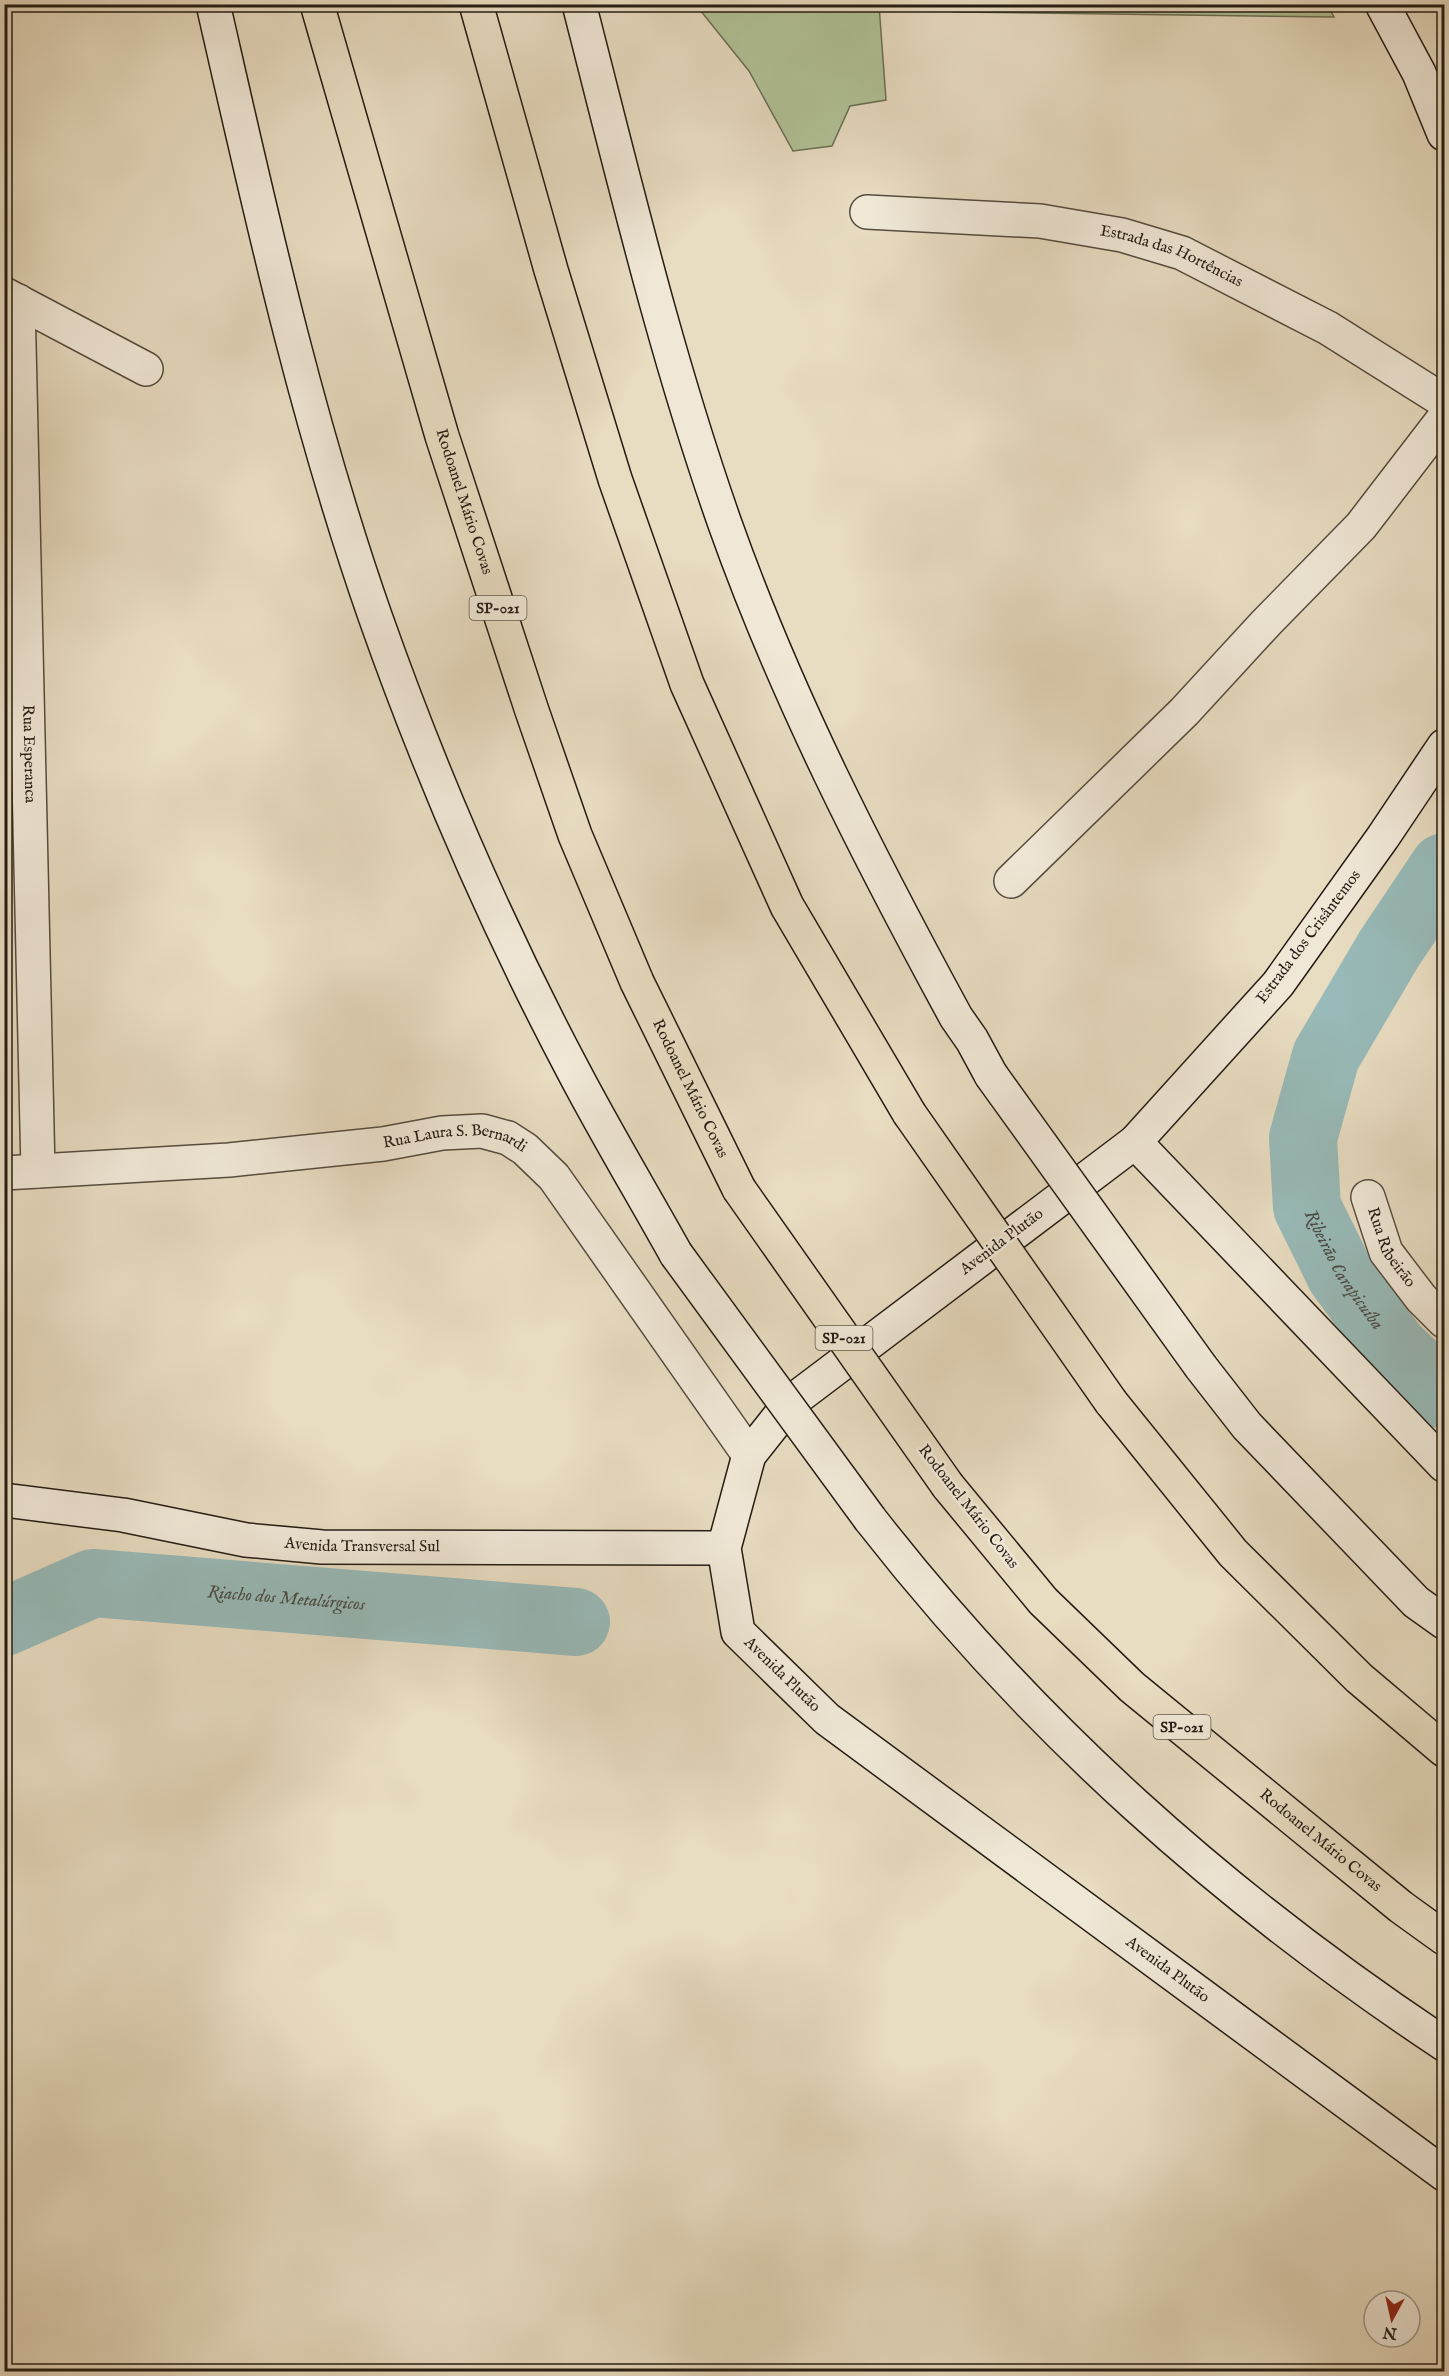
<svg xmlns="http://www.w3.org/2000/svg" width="1449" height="2376" viewBox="0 0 1449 2376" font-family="'IM FELL English',serif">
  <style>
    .green { fill: #b1c297; stroke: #6a6f56; stroke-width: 1.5 }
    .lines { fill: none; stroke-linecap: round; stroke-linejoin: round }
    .river { stroke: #98bab8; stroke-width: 68 }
    .street-casing { stroke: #554c3f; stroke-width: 36 }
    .secondary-casing { stroke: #241c14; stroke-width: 36 }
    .highway-casing { stroke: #241c14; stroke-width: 36 }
    .street { stroke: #f0e8d7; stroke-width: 33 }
    .secondary { stroke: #f0e8d7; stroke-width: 33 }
    .highway { stroke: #e8dcc1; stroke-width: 33 }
    .secondary-bridge-casing { stroke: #241c14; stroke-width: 36; stroke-linecap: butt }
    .highway-bridge-casing { stroke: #241c14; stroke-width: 36; stroke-linecap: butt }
    .secondary-bridge { stroke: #f0e8d7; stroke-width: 33 }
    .highway-bridge { stroke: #e8dcc1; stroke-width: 33 }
    .labels { text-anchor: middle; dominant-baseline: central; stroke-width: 5; stroke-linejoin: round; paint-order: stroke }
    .shield { fill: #f0e8d7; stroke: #61594e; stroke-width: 1.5 }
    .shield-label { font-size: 15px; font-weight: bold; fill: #241c14 }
    .street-label { font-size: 16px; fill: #241c14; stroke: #f0e8d7 }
    .water-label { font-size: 18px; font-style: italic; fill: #474b45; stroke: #f0e8d7 }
  </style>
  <rect width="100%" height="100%" fill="#e8dcc1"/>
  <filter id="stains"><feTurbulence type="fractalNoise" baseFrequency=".00333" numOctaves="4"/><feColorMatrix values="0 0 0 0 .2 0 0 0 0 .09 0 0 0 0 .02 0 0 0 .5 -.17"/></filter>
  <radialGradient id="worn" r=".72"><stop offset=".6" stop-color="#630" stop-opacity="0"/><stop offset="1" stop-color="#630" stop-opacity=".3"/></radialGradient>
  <path class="green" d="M1327 4 1334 17 955 12 910 5Z
    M696 5H879L886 100 850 106 832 146 793 151 749 71Z"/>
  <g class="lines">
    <g class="river">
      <path id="s1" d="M1444 867 1389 949 1326 1056 1303 1138 1307 1207 1340 1274 1394 1348 1444 1395"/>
      <path id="s2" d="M4 1622 93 1583 576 1622"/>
    </g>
    <g class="street-casing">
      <g id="street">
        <path id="s3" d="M867 212 1040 221 1122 235 1182 253 1328 328 1444 401"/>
        <path d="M4 294 146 369"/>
        <path id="s4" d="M18 301 38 1171"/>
        <path d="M1011 881 1184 712 1266 623 1361 526 1444 418"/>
        <path id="s5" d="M4 1173 229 1160 383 1144 442 1133 482 1131 508 1138 525 1149 554 1177 749 1455"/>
        <path id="s6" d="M1368 1197 1386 1252 1421 1298 1444 1321"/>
      </g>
    </g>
    <g class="secondary-casing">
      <g id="secondary">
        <path d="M213 4C260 210 305 416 375 616 430 772 496 925 574 1072 606 1133 642 1193 676 1254"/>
        <path d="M579 4C624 179 665 354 725 524 786 696 869 857 956 1017L972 1040 991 1075"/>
        <path d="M1382 4 1419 73 1444 134"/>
        <path id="s7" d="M1444 746 1383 837 1278 984 1135 1142 791 1402 749 1455 724 1548 738 1632 827 1719 1444 2174"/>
        <path d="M1135 1142 1444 1465"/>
        <path d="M1201 1367 1247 1426 1416 1602 1444 1622"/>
        <path id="s8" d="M4 1500 123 1515 246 1540 322 1547 724 1548"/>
        <path d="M870 1519C1033 1728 1224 1898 1444 2044"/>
      </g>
    </g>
    <g class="highway-casing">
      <g id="highway">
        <path id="s9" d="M317 4 442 436 531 708 575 835 637 982 739 1189"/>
        <path d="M476 4 551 270 615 479 687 684 787 906 909 1113"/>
        <path d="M1111 1402 1233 1553 1359 1678 1444 1750"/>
        <path id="s10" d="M948 1486 1043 1601 1132 1687 1401 1907 1444 1938"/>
      </g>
    </g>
    <use href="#street" class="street"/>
    <use href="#secondary" class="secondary"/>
    <use href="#highway" class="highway"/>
    <g class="secondary-bridge-casing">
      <path id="secondary-bridge" d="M991 1075 1201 1367
        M676 1254 870 1519"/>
    </g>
    <g class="highway-bridge-casing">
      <path id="highway-bridge" d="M909 1113 1111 1402
        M739 1189 948 1486"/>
    </g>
    <use href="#secondary-bridge" class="secondary-bridge"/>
    <use href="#highway-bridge" class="highway-bridge"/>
  </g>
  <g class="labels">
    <g class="shield">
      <rect x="469.5" y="596" width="57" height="24" rx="4.5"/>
      <rect x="815.5" y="1326" width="57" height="24" rx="4.5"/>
      <rect x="1153.5" y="1715" width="57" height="24" rx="4.5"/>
    </g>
    <g class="shield-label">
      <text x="498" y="608">SP-021</text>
      <text x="844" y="1338">SP-021</text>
      <text x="1182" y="1727">SP-021</text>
    </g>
    <g class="street-label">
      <text stroke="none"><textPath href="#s3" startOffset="310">Estrada das Hortências</textPath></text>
      <text stroke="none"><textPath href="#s9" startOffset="519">Rodoanel Mário Covas</textPath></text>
      <text stroke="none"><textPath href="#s4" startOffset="453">Rua Esperanca</textPath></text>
      <text transform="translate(1309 937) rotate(-53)">Estrada dos Crisântemos</text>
      <text stroke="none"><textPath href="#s9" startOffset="1149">Rodoanel Mário Covas</textPath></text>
      <text stroke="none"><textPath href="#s5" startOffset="454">Rua Laura S. Bernardi</textPath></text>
      <text transform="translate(1002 1242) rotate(-37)">Avenida Plutão</text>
      <text stroke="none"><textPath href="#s6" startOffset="56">Rua Ribeirão</textPath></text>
      <text transform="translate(968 1507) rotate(52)">Rodoanel Mário Covas</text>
      <text stroke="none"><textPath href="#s8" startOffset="362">Avenida Transversal Sul</textPath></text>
      <text stroke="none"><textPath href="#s7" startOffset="1245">Avenida Plutão</textPath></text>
      <text stroke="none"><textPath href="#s10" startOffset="516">Rodoanel Mário Covas</textPath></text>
      <text stroke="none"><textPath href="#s7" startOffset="1731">Avenida Plutão</textPath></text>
    </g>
    <g class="water-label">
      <text stroke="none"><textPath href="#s1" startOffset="450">Ribeirão Carapicuíba</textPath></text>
      <text stroke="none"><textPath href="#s2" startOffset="291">Riacho dos Metalúrgicos</textPath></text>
    </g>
  </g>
  <rect width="1449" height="2376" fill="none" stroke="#e8dcc1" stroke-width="24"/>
  <rect x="6" y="6" width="1437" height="2364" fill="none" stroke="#241c14" stroke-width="3"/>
  <rect x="12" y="12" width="1425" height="2352" fill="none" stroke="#241c14" stroke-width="1.5"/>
  <g transform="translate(1392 2319) rotate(188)"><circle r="28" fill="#f0e8d7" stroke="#9e9689" stroke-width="1.5"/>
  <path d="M0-4.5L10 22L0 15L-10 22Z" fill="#8f2418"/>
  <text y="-9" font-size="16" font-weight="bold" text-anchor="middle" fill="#241c14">N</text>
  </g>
  <rect width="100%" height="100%" filter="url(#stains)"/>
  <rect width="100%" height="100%" fill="url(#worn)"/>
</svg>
